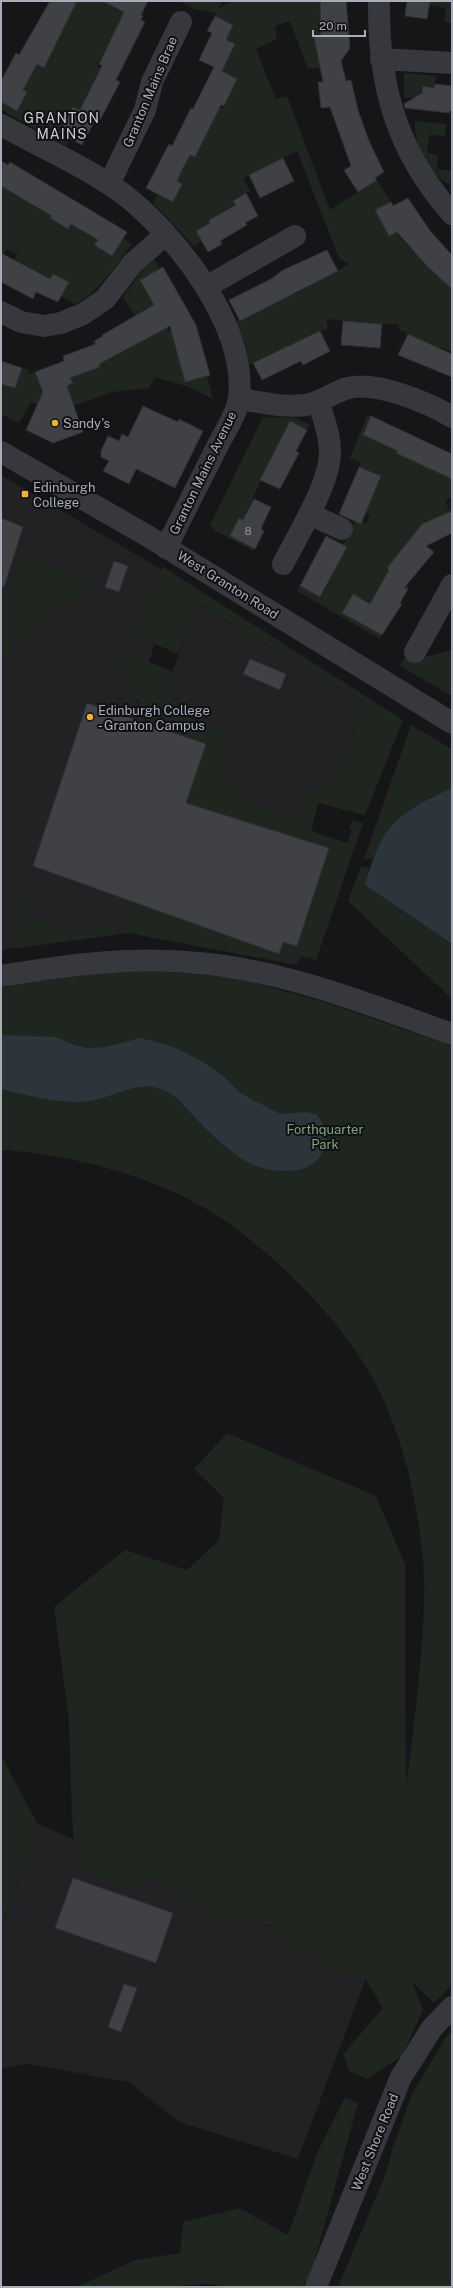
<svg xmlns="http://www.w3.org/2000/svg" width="453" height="2288" viewBox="0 0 453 2288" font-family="'Public Sans',sans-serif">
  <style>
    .built { fill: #222225 }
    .green { fill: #1e261f }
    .water { fill: #2c353c }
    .building { fill: #404145; stroke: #303034 }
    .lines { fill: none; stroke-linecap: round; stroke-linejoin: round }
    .minor { stroke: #37383d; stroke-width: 22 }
    .poi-dot { fill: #f2b134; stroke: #111113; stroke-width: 1.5 }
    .labels { text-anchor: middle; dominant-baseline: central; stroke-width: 4; stroke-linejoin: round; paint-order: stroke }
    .number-label { font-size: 11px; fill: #8e929b }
    .street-label { font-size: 13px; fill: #a8adb8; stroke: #111113 }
    .poi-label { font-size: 13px; fill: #a8adb8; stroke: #111113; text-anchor: start }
    .park-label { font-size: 13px; fill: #7fa381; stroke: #111113 }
    .neighbourhood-label { font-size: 14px; letter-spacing: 1px; fill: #c9ccd4; stroke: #111113 }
  </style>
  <rect width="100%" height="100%" fill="#161618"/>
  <path class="built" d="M1 475 176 578 136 702 221 733 201 790 345 844 297 965 129 933 1 950Z
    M196 603 364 702 336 779 330 785 321 788H310L295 822 244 801 245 795 228 786 206 724 175 711 169 698V682Z
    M37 1823 369 1970 298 2159 179 2122 129 2082 26 2064 1 2068V1928Z"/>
  <path class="green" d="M77 1H124L120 10 124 12 97 66 101 68 80 110 73 107 59 133 70 139 66 146 1 110V103L17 110 23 90 37 64 44 68Z
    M180 1H222L219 9 231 1H320L321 35 314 37 319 61 341 64 308 69 290 21 275 26 277 39 256 49 257 52 276 99 287 96 330 210 377 180 391 202 375 210 427 266 452 289V352L441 347 440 349 398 329 399 325 326 319 328 328 249 365 246 346 236 322 292 293 295 294 348 265V263L339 258 297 151 243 178 250 191 233 201 236 205 209 220 210 223 196 231 202 241 194 246 153 203 158 194 173 201 182 184 177 181 190 155 195 157 220 107 223 108 237 79 222 71 235 45 226 40 233 25 215 16 216 13 194 9Z
    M430 1H452V24L444 22 446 8 429 5Z
    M404 73 436 76 434 88 423 86 422 99 404 97Z
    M415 121 446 124 445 136 429 135 427 153 438 155 437 169 452 171 450 185C425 170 415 150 415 121Z
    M6 179 62 196 65 194 50 218 68 229 71 224 98 240 95 245 112 256 123 238 132 244C115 267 100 290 76 304L61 296 68 282 53 274 50 279 13 261 17 254 7 249 1 260V188Z
    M154 259 160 269 140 281 170 332 190 321 193 326 196 325 198 329 174 335 207 376 213 399 189 387 155 377 149 388 112 392 56 412 31 402 19 423 1 414V384L15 388 22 368 29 370 28 374 36 372 44 394 73 384 70 378 100 367 92 346 94 341 105 361 145 340 135 316 123 297 143 269Z
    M367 415 371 416 363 435 391 447 399 429 406 432 397 453 452 479V500L451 498 445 501 450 511 435 519 443 537 438 540 421 526 387 568 407 584 409 587 408 589 385 577 370 604 353 594 343 613 382 635 380 639 297 591 300 586 321 597 347 547 343 545 355 521 367 523 370 515 366 512 381 476 359 467 361 463 350 458Z
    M263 417 296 418 310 425 307 430 290 421 270 460 287 469 286 472 288 475 268 465 243 520 230 536 255 549 254 551 217 532 210 525Z
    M24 555 93 579C78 604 56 612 34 629 22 639 11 650 1 662V587L12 590Z
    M163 567 403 720 365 815 318 803 311 831 347 843 352 830 349 829 352 820 363 823 316 960 280 951 283 942 297 946 329 848 186 803 206 744 149 724 117 655 116 648 173 672C167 687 168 697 175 711L216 729 231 739 221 764 228 786 246 795 244 801 295 822 310 788C321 788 328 786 336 778L364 702 197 603 178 654 134 635Z
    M452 650V696L400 666 406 655 414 660Z
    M411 725 452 749V788L432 796 393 824 373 859H364Z
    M361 866 370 869 365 885 452 944V999L348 901Z
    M21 899 34 903 31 916 85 936 94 923 125 933 137 916 134 913 137 903 279 954 297 965 129 933 17 948 25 920Z
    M115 972H172L237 978 324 1002 452 1046V1985L434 2003 412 1982 423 2010 402 2056 367 2079 349 2071 343 2054 383 2008 365 1978 321 1966 271 1925 205 1913 159 1876 135 1891 101 1878 76 1860 72 1819 69 1721 54 1607 125 1550 187 1570 219 1540 224 1498 194 1469 227 1433 376 1496 405 1564 406 1786C413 1738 418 1691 422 1643 424 1610 426 1575 421 1542 414 1486 400 1429 373 1379 355 1347 332 1318 307 1292 279 1263 248 1235 213 1213 154 1176 70 1154 1 1150V988L50 978Z
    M1 1755 37 1823 1 1928Z
    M452 2032V2287H338L386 2173 392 2150 412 2094 446 2037Z
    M345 2097 358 2103 309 2281 301 2287H232L208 2284 166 2287H77L135 2260 180 2253 183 2222 240 2208 288 2235 317 2153Z"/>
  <path class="water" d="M452 788V944L365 885C370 867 380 836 394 823 410 808 432 796 452 788Z
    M1 1035 55 1037 74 1045 87 1048 106 1047 141 1038 156 1042 176 1048 203 1062 223 1076 240 1093 280 1114 306 1112 316 1114C335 1134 326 1164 298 1170 286 1172 271 1171 259 1167 230 1157 199 1122 178 1099 142 1069 116 1102 77 1102 52 1102 25 1095 1 1089Z"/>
  <path class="building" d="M50 1H77L44 68 37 64 23 90 27 92 17 111 1 102V81L16 53 19 55Z
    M103 1H148L141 15 143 16 141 20 145 22 116 80 120 82 100 120 96 118 82 145 59 133 73 107 80 110 102 66 99 64 124 12Z
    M320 1H346L350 48 341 61 346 81 351 80 358 110 369 141 384 172 375 178 377 180 358 192 344 170 351 166 330 107 321 108 318 82H323L314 37 321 35Z
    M407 1H430L427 19 405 16Z
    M215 16 233 25 226 40 235 44 222 71 237 79 224 106 221 105 195 157 190 155 183 168 177 181 182 184 173 202 146 188 169 144 172 146 191 108 193 109 214 67 199 60 212 33 207 31Z
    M435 84 452 86V111H449V113L405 108 404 104 422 93 423 86 434 88Z
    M283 158 294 181 260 198 249 175Z
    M1 161 8 165 10 162 127 232 112 256 94 245 98 240 71 224 68 229 50 218 52 216 1 186Z
    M246 193 258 216 245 223 247 225 220 241 222 244 208 252 196 231 210 223 209 220 236 205 233 201Z
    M408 198 431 232 452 255V289L427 266 397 232 389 236 375 210 391 202 393 206Z
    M327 250 338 271 240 321 229 300 271 279 283 270Z
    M1 253 50 279 53 274 69 282 58 302 36 292 33 299 1 282Z
    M163 267 196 325 210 375 185 382 170 326 99 364 100 367 70 378 73 383 67 386 83 432 53 443 26 430 43 392 35 372 64 361 63 356 96 344 94 341 103 336 102 335 154 305 140 280Z
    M343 321 382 324 380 348 341 345Z
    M320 331 330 351 303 365 301 361 262 380 253 363Z
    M408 334 452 354V377L398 355Z
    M1 361 22 368 15 388 1 384Z
    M143 406 178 422 179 419 203 431 175 488 136 469 129 484 103 471 109 461 101 457V451L108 436 119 441 122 434 128 437Z
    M371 416 452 454V479L396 453 398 451 363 435Z
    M290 421 307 430 296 451 299 453 280 489 260 480Z
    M359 467 381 476 361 524 339 514Z
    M254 499 271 507 261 529 264 531 255 549 230 536 239 518 243 520Z
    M452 511V533L426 546 434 552 404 588 408 589 400 603 402 604 382 635 342 613 353 594 370 604 389 570 387 568 422 524Z
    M1 518 23 527 4 587 1 586Z
    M326 536 347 547 320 597 300 586Z
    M114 561 128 566 119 592 105 587Z
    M250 659 286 674 280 690 243 674Z
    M87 703 206 744 186 803 329 848 297 946 283 942 279 954 33 866Z
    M73 1878 173 1913 156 1963 55 1928Z
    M124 1984 137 1988 121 2032 108 2027Z"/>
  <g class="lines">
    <path class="minor" d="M379 1C378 85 396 150 452 214
      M381 59 452 63
      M1 125C39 146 88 168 122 193 177 235 247 326 239 398 237 414 225 431 218 445 201 479 184 513 166 548
      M109 184 145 110 152 82 181 22
      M206 287 295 236
      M1 312 21 322 44 326 61 323 83 314 105 299 133 263 165 235
      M239 399C260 402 284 408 305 405 321 403 333 392 348 388 376 381 427 402 452 417
      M1 452 146 535 452 723
      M309 514 342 529
      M283 564C297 536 329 485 330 454 331 437 323 418 319 402
      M415 652 452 585
      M1 976C67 965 132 956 199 963 287 971 370 1005 452 1034
      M316 2287 401 2077 432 2028 452 2007"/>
  </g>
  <g class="poi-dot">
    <circle cx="55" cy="423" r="4"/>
    <rect x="21" y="490" width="8" height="8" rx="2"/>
    <circle cx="90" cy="717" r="4"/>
  </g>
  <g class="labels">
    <g class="number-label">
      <text x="248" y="531">8</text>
    </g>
    <g class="street-label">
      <text transform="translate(150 92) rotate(-67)">Granton Mains Brae</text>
      <text transform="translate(203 473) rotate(-64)">Granton Mains Avenue</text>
      <text transform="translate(228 585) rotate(32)">West Granton Road</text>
      <text transform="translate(375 2142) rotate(-68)">West Shore Road</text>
    </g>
    <g class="poi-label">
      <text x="63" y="423">Sandy's</text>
      <text x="33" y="487">Edinburgh<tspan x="33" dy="15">College</tspan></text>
      <text x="98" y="710">Edinburgh College<tspan x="98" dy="15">- Granton Campus</tspan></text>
    </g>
    <g class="park-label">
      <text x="325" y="1129">Forthquarter<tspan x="325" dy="15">Park</tspan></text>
    </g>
    <g class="neighbourhood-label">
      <text x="62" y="118">GRANTON<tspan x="62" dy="16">MAINS</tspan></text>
    </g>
  </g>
  <rect width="453" height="2288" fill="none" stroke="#a8adb8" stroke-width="4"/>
  <path d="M313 30v6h52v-6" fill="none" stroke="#a8adb8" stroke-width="2"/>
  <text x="319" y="30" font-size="12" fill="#a8adb8" stroke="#111113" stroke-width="3" paint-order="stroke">20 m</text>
</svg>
